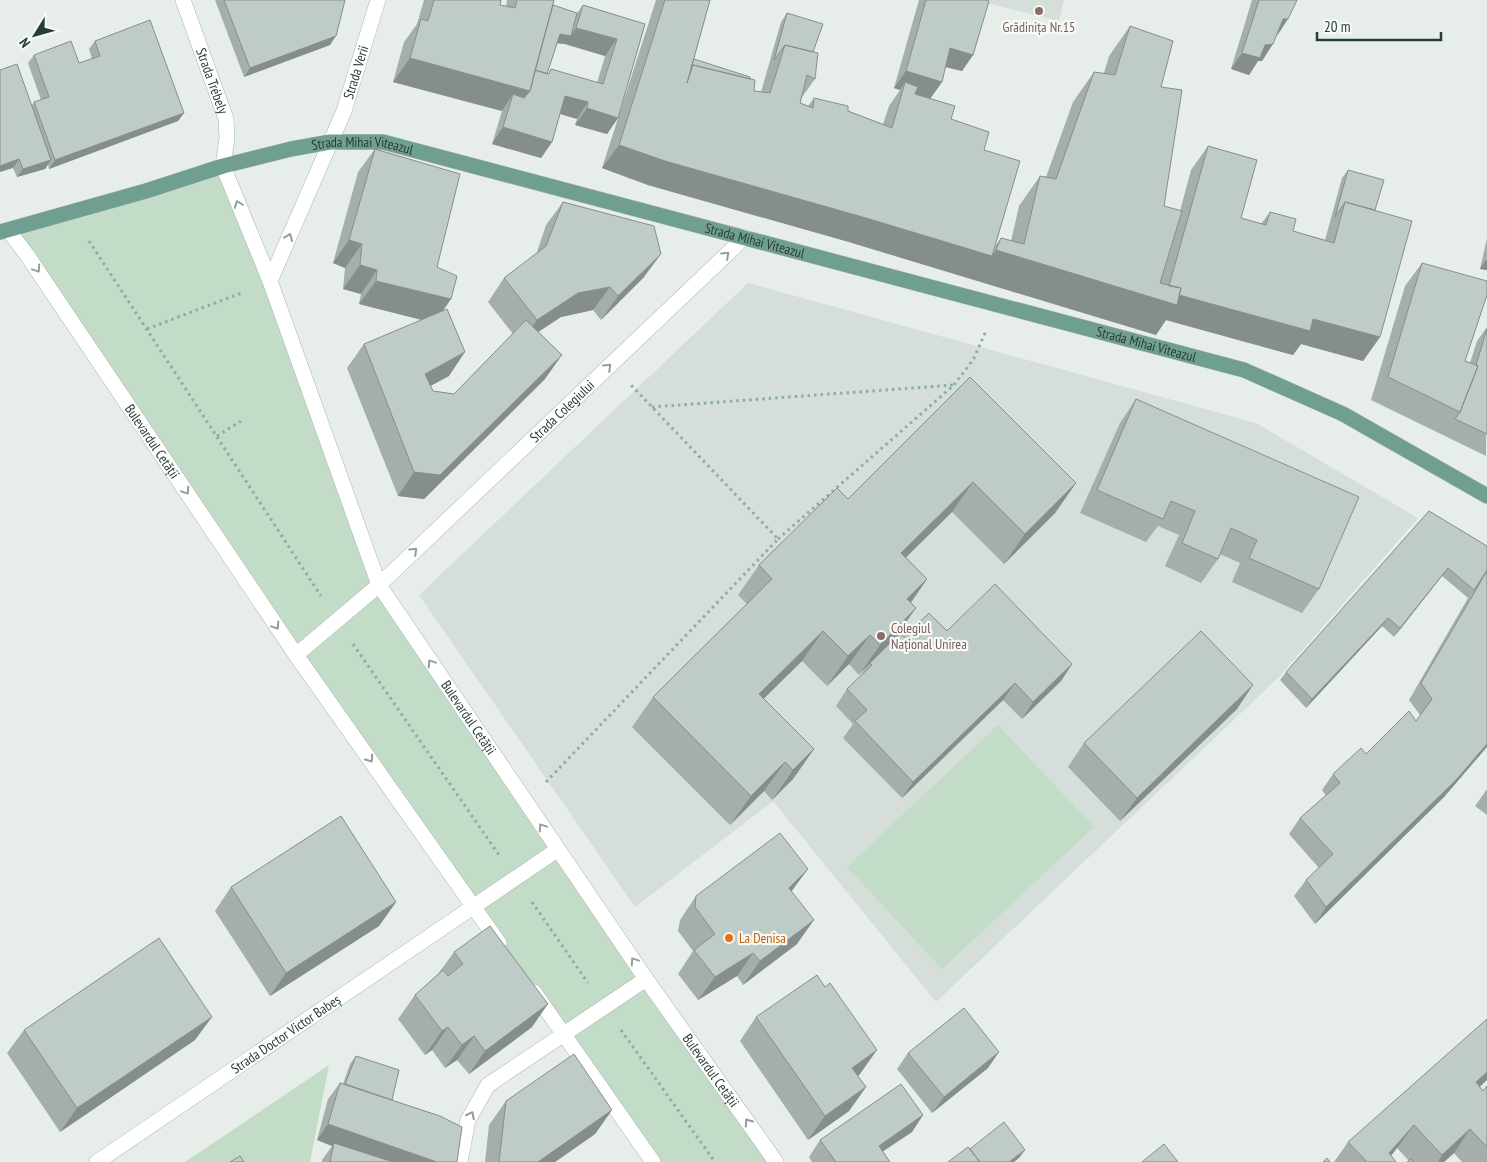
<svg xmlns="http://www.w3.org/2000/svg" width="1487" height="1162" viewBox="0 0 1487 1162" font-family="'PT Sans Narrow',sans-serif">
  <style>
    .built { fill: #d5ded9 }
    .green { fill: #c2dcc8 }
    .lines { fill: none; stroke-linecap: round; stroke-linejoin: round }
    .minor-casing { stroke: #aab6b1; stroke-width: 16 }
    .major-casing { stroke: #c3c9c7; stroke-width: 16 }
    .path { stroke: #8aaea2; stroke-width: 3; stroke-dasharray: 2.5 4; stroke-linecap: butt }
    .minor { stroke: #fff; stroke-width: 15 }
    .major { stroke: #709f91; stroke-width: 15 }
    .wall { fill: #a4afaa; fill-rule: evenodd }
    .shaded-wall { fill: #868e8b }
    .building { fill: #bfcbc6; stroke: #868e8b }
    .oneway { stroke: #939e9b }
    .education-dot { fill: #8d6e63; stroke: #f7faf9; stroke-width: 2 }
    .food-dot { fill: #e8710a; stroke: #f7faf9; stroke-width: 2 }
    .labels { text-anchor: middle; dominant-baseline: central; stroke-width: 4.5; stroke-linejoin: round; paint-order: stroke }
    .education-label { font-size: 14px; fill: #785e54; stroke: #f7faf9 }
    .street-label { font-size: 14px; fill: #273e37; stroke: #f7faf9 }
    .food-label { font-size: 14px; fill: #c56008; stroke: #f7faf9; text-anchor: start }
  </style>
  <rect width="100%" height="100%" fill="#e7eeea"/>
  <path class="built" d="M974 0H1064L1059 21Z
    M748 283 1256 423 1418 518 1279 677 936 1002 773 801 635 907 419 595Z"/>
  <path class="green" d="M223 166 379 585 776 1162H653L8 230Z
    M998 725 1094 827 942 969 847 867Z
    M329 1065 310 1162H185Z"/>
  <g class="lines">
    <g class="minor-casing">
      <g id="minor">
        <path id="s1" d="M183 0 226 119 227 138 223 166 270 281 379 585 646 979 776 1162"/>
        <path id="s2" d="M8 230 27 255 296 655 499 943"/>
        <path id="s3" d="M270 281 344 111 378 0"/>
        <path id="s4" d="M296 655 379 585 745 237"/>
        <path d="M534 992 653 1162"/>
        <path id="s5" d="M97 1162 557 850"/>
        <path d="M460 1162 468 1120 488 1085 646 979"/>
      </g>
    </g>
    <g class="major-casing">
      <g id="major">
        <path id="s6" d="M0 232 146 191 223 166 291 149 330 142H383L1244 370 1343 414 1487 496"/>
      </g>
    </g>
    <path class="path" d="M89 241 321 596
      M147 329 244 292
      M652 407 954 385
      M217 436 241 421
      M778 539 954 385 973 360 986 331
      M353 644 499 855
      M546 782 778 539 631 385
      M532 902 588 983
      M621 1030 715 1162"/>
    <use href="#minor" class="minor"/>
    <use href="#major" class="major"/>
  </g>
  <path class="wall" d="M215 0H345L330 45 244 77Z
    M424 0H501L500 5 506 6 507 0H554L553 5 577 13 583 5 645 24 618 118 607 134 575 125 577 119 560 114 552 142 541 158 492 144 502 111 393 82 404 42 417 24ZM557 43 565 44 605 56 597 83 551 69 548 74H547Z
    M656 0H710L694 59 750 79 754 91 761 92 781 22 787 13 813 52 815 79 802 97 800 103 808 106 814 98 883 124 889 106 900 90 894 88 919 0H987L973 55 962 71 945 67 942 82 930 99 984 150 995 246 1001 238 1011 241 1019 206 1040 176 1046 177 1073 102 1094 72 1104 73 1109 56 1130 26 1161 87 1164 206 1180 211 1191 170 1208 146 1241 218 1261 224 1270 212 1293 231 1325 240 1342 178 1348 170 1375 210 1380 337 1363 361 1301 344 1293 355 1166 320 1156 335 849 242 648 185 602 168Z
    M1252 0H1297L1262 61H1258L1249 75 1231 69Z
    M95 41 184 113 178 121 49 169 48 164 45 169 17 177 13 168 32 105 34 102 41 100 28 63 34 55 79 63 92 59 89 49Z
    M375 149 437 267 451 299 443 311 449 376 430 386 433 391 454 394 513 334 488 302 504 278 536 255 546 225 563 202 644 277 601 320 593 310 561 317 538 332 545 379 424 499 398 496 347 368 364 344 422 320 359 304 361 294 343 289 345 268 333 263 358 172Z
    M1487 238V270L1480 269Z
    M1422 263 1465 361 1470 363 1477 341 1487 327 1486 456 1371 400 1405 286Z
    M970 377 1076 483 1055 513 1004 564 952 512 906 557 927 579 911 603 897 636 904 637 947 631 1072 664 1061 681 1022 719 1003 700 902 798 843 738 853 724 836 706 847 689 859 678 867 666 859 675 849 664 827 686 802 661 763 699 814 749 793 779 772 800 764 791 730 825 632 727 653 697 747 604 738 595 759 565 848 499Z
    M1136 399 1319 589 1302 613 1232 582 1240 563 1220 554 1218 559 1201 583 1165 566 1179 535 1158 526 1146 542 1080 513 1120 423Z
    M1429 511 1487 546 1445 796 1315 924 1294 896 1306 880 1319 868 1289 834 1300 818 1326 796 1322 790 1333 774 1366 754 1416 721 1420 715 1409 700 1468 598 1442 576 1394 637 1382 626 1306 708 1280 680 1286 672Z
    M1237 709 1120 821 1068 767 1084 743Z
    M1487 789V815L1475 806Z
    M231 887 396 902 379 926 270 996 215 911Z
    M792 891 797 944 743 985 737 976 698 1000 678 974 693 951 678 931 680 920 696 896Z
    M454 952 532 1027 469 1074 457 1060 445 1068 432 1050 425 1055 398 1019 415 995 438 974Z
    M756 1017 860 1074 858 1076 866 1087 849 1111 808 1140 740 1041Z
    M24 1030 195 1040 60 1132 7 1053Z
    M908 1053 988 1068 932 1113 897 1069Z
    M356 1056 392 1100 457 1162H322V1160L332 1146 317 1140 328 1099 340 1083 343 1084 350 1064Z
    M1487 1086V1162H1462L1454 1153 1444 1162H1407L1409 1161 1397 1148 1391 1156 1396 1162H1334L1348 1142 1480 1087 1483 1091Z
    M506 1101 612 1110 595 1134 555 1162H485L489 1125Z
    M923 1115 912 1132 883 1151 890 1162H812L809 1157 820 1140Z"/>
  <path class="shaded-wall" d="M1283 19H1288L1277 36Z
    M576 28 617 39 605 56 565 44 554 43 560 34 571 36Z
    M336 36 330 45 244 77 250 68Z
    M1273 44 1262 61H1258L1249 75 1231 69 1242 53 1265 45Z
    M950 48 973 55 962 71 938 65Z
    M410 58 530 91 513 114V94L502 111 393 82Z
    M906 71 942 82 930 99 903 90 905 82 900 90 894 88Z
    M565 96 588 102 577 119 554 112Z
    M587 108 618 118 607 134 575 125Z
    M184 113 178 121 49 169 55 160Z
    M503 127 552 142 541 158 492 144Z
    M619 145 866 218 992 256 996 250 1167 291 1313 319 1380 337 1363 361 1301 344 1293 355 1166 320 1156 335 849 242 648 185 602 168Z
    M19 159 13 168 0 172V166Z
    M51 160 45 169 17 177 23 169Z
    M349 240 362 244 345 268 333 263Z
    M661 254 644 277 601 320 618 296Z
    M1486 260H1487V270L1480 269Z
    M360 265 377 270 361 294 343 289Z
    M376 281 451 299 434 323 359 304Z
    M610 287 593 310 561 317 520 344 537 320 578 293Z
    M465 352 449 376 408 398 425 374Z
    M562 355 545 379 424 499 398 496 414 472Z
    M973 482 952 512 880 583 901 553Z
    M1076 483 1055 513 1004 564 1025 534Z
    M1448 568 1442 576 1394 637 1400 628Z
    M927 579 906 609 907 599Z
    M916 608 895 638 870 663 859 675 880 645Z
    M1388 618 1382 626 1306 708 1312 699Z
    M823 631 802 661 738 724 759 694Z
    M870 635 849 664 827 686 848 656Z
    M1072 664 1061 681 1022 719 1033 702Z
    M1015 683 1003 700 902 798 913 782Z
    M1253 685 1237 709 1120 821 1137 798Z
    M1487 744V747L1445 796 1315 924 1326 907Z
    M814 749 793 779 772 800 793 770Z
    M785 762 764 791 730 825 751 796Z
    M808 869 791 892 789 888Z
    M396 902 379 926 270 996 286 973Z
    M814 920 797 944 743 985 760 961Z
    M753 953 737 976 698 1000 715 977Z
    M548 1004 532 1027 469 1074 485 1051Z
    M212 1017 195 1040 60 1132 77 1108Z
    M448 1027 432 1050 425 1055 442 1031Z
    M474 1036 457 1060 445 1068 462 1045Z
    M877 1050 860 1074 836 1092 852 1068Z
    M999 1052 988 1068 932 1113 944 1097Z
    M1487 1072V1080L1460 1106 1476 1082Z
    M866 1087 849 1111 808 1140 825 1116Z
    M612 1110 595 1134 555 1162H538Z
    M923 1115 912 1132 867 1162 879 1146Z
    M328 1124 437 1162H378L334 1143 332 1146 317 1140Z
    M1414 1125 1397 1148 1386 1162 1389 1153Z
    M1470 1129 1454 1153 1444 1162H1438L1442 1155Z
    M1025 1150 1019 1158 1014 1162H1009Z"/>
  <path class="building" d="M224 0H345L336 36 250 68Z
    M434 0H501L500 5 515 8 517 0H554L530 91 410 58 421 19 428 21Z
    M665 0H710L687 83 693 65 755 80 754 91 770 93 785 45 818 53 815 79 807 75 800 103 813 108 814 98 848 106V111L892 128 905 82 918 87 915 94 955 106 951 119 989 132 984 150 1020 161 992 256 866 218 665 161 619 145Z
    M926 0H987L989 1 973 55 950 48 942 82 906 71Z
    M1259 0H1297L1288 19H1283L1273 44 1265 45 1260 58 1242 53Z
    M553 5 577 13 571 36 560 34 547 74 535 70Z
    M583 5 645 24 618 118 587 108 588 102 565 96 552 142 503 127 513 94 524 98 530 91 535 70 549 74 551 69 603 84 617 39 576 28Z
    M787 13 823 24 813 52 785 45 774 60Z
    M150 20 184 113 55 160 34 102 49 97 34 55 71 41 79 63 100 56 95 41Z
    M1130 26 1173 41 1161 87 1182 90 1164 206 1182 211 1160 283 1181 288 1177 305 996 250 1001 238 1024 244 1040 176 1056 179 1094 72 1115 75Z
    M694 59 750 77V79L693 65 691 68Z
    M17 64 51 160 23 169 19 159 0 166V70Z
    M1208 146 1257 160 1241 218 1266 225 1270 212 1296 219 1293 231 1334 243 1345 202 1412 221 1380 337 1313 319 1310 331 1179 295 1181 288 1169 286Z
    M375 149 460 174 437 267 457 276 451 299 376 281 377 270 360 265 362 244 349 240Z
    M1348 170 1384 180 1375 210 1345 202 1335 217Z
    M563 202 654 226 661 254 618 296 610 287 578 293 537 320 504 278 546 246Z
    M1422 263 1487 281V295L1465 361 1478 366 1460 412 1388 377Z
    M447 309 465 352 425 374 433 391 454 394 526 320 562 355 440 475 414 472 364 344Z
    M1487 329V434L1455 419 1460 412 1478 366 1476 365Z
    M970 377 1076 483 1025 534 973 482 901 553 927 579 907 599 916 608 880 645 870 635 848 656 823 631 759 694 814 749 793 770 785 762 751 796 653 697 772 579 759 565 837 488 848 499Z
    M1136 399 1359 497 1319 589 1249 558 1257 540 1231 528 1218 559 1182 543 1195 511 1171 501 1163 519 1097 490Z
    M1429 511 1487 546V570L1474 590 1448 568 1400 628 1388 618 1312 699 1286 672Z
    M1487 571V744L1456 780 1326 907 1306 880 1333 854 1300 818 1340 783 1333 774 1361 748 1366 754 1409 711 1416 721 1432 699 1421 683Z
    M995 584 1072 664 1033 702 1015 683 913 782 855 721 867 710 847 689 872 665 870 663 900 633 904 637 929 613 947 631Z
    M1201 631 1253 685 1137 798 1084 743Z
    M341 816 396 902 286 973 231 887Z
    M780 833 808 869 789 888 814 920 760 961 753 953 715 977 694 950 715 934 695 907 696 896Z
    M490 926 548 1004 485 1051 474 1036 462 1045 448 1027 442 1031 415 995 443 970 448 976 463 964 454 952Z
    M159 938 212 1017 77 1108 24 1030Z
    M817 975 825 987 830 983 877 1050 852 1068 866 1087 825 1116 756 1017Z
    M964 1008 999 1052 944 1097 908 1053Z
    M1487 1019V1072L1476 1082 1483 1091 1487 1086V1147L1470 1129 1442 1155 1414 1125 1389 1153 1396 1162H1367L1348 1142Z
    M574 1054 612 1110 538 1162H499L506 1101Z
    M356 1056 399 1070 392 1100 345 1084Z
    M340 1083 440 1116 462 1127 457 1162H437L328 1124Z
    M901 1084 923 1115 879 1146 890 1162H836L820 1140Z
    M1004 1122 1025 1150 1009 1162H980L970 1149Z
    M334 1143 393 1162H330Z
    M1164 1144 1178 1162H1142Z
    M968 1147 980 1162H948Z
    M240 1156 244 1162H230Z
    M1327 1158 1330 1162H1323Z
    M1411 1159 1414 1162H1407Z"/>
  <defs><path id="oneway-chevron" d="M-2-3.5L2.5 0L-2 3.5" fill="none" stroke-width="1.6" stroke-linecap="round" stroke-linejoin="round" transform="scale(1.25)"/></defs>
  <g class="oneway">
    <use href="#oneway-chevron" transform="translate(238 204) rotate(-111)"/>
    <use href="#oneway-chevron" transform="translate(289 237) rotate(-67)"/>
    <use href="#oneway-chevron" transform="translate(726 255) rotate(-43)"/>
    <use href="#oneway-chevron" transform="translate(37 269) rotate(56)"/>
    <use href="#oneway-chevron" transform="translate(608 367) rotate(-44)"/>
    <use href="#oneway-chevron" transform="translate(186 491) rotate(56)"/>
    <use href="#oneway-chevron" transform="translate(414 551) rotate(-44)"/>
    <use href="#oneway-chevron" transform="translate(276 626) rotate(56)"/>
    <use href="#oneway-chevron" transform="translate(431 663) rotate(-124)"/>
    <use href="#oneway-chevron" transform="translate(370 759) rotate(55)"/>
    <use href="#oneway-chevron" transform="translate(542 827) rotate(-124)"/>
    <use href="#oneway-chevron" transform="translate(634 961) rotate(-124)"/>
    <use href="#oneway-chevron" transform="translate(471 1115) rotate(-63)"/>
    <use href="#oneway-chevron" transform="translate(748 1122) rotate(-125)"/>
  </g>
  <g class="education-dot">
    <circle cx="1039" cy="11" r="5"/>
    <circle cx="881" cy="636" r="5"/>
  </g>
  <circle class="food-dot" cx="729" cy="938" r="5"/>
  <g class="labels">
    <g class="education-label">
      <text x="1039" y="27">Grădinița Nr.15</text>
      <text x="891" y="628" text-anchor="start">Colegiul<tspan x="891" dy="16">Național Unirea</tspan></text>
    </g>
    <g class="street-label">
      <text stroke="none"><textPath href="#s3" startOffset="226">Strada Verii</textPath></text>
      <text stroke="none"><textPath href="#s1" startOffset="86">Strada Trébely</textPath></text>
      <text stroke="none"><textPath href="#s6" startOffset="375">Strada Mihai Viteazul</textPath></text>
      <text stroke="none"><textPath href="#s6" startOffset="780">Strada Mihai Viteazul</textPath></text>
      <text stroke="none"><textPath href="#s6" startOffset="1185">Strada Mihai Viteazul</textPath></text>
      <text stroke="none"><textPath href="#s4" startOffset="361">Strada Colegiului</textPath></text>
      <text stroke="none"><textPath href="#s2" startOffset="256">Bulevardul Cetății</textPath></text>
      <text stroke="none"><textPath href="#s1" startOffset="781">Bulevardul Cetății</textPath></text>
      <text stroke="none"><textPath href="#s5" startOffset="228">Strada Doctor Victor Babeș</textPath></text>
      <text stroke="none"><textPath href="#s1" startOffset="1209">Bulevardul Cetății</textPath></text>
    </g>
    <g class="food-label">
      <text x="739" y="938">La Denisa</text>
    </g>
  </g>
  <g transform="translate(35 35) rotate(233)" stroke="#f7faf9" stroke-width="4" paint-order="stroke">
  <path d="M0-4L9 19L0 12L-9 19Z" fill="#273e37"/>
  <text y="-8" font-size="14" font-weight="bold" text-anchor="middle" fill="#273e37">N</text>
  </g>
  <path d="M1317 32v8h124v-8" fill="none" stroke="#273e37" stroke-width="2.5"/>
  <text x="1324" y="32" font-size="15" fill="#273e37" stroke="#f7faf9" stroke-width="4" paint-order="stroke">20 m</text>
</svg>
